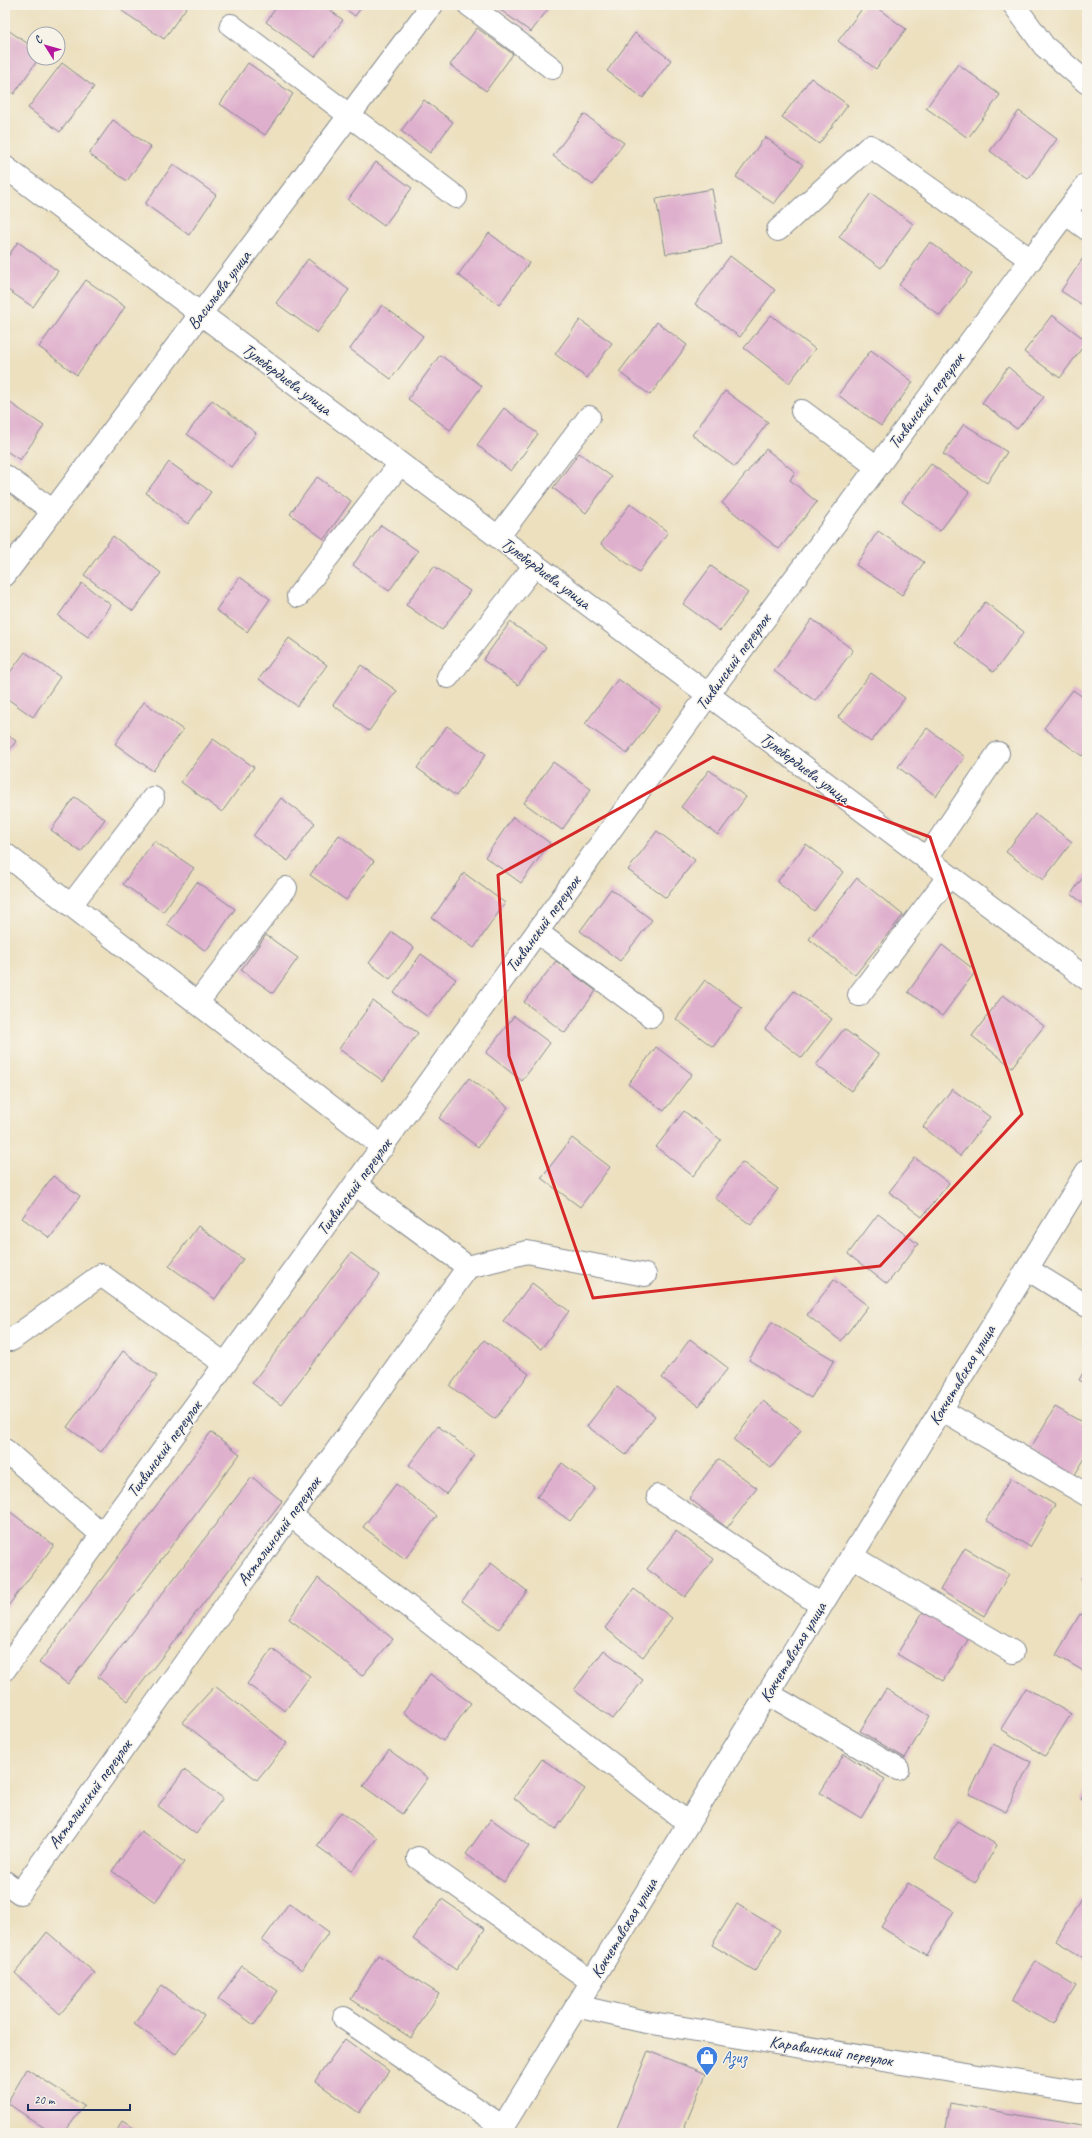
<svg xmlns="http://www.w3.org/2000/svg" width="1092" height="2138" viewBox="0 0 1092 2138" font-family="Caveat,sans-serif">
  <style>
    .building { fill: #dfb0cd }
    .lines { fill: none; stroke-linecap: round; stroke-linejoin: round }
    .minor-casing { stroke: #84888e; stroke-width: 24 }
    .minor { stroke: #fff; stroke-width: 22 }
    .marked { fill: none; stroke: #d62828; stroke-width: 3; stroke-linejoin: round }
    .labels { text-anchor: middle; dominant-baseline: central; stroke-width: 3; stroke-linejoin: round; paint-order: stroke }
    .street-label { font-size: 17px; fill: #1b2f5e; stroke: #f7f3e8 }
    .shop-label { font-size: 17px; fill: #366cbe; stroke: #f7f3e8; text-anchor: start }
  </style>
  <rect width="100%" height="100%" fill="#f7f3e8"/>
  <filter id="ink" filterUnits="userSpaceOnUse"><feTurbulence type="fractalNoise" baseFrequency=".025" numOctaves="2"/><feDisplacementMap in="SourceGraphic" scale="8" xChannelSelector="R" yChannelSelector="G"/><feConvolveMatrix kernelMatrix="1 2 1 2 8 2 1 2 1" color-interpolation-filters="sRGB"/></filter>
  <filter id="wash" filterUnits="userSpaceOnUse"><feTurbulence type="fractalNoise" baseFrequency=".012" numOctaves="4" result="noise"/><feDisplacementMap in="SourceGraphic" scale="16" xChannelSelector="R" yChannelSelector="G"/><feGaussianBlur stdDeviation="0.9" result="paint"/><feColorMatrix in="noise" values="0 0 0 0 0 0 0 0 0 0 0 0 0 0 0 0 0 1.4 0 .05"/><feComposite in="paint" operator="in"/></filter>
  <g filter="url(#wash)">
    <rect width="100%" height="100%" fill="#ece0bf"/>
    <g id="blocks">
      <path class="building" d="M126 5H188L164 39 122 11Z
        M278 5H323L343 20 315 57 266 22Z
        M340 5H363L355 16Z
        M502 5H551L531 32 499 9Z
        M865 5H873L906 29 876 69 838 41Z
        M5 28 34 48V58H39L14 94 5 88Z
        M477 28 513 54 486 91 450 65Z
        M635 33 671 60 643 98 607 71Z
        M62 63 94 87 60 132 28 108Z
        M248 63 293 94 265 135 220 104Z
        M958 64 1000 95 968 138 926 108Z
        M811 78 848 105 819 144 782 117Z
        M424 100 453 122 430 153 401 131Z
        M1019 111 1057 139 1028 179 990 151Z
        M584 114 624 143 593 185 553 156Z
        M113 120 151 147 127 181 89 154Z
        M765 137 803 165 774 204 736 177Z
        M376 162 412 188 384 226 348 200Z
        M173 164 216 195 189 235 145 204Z
        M712 189 722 244 666 254 656 199Z
        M871 193 913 224 881 268 839 237Z
        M489 233 529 263 499 305 458 275Z
        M18 242 58 271 33 307 5 288V261Z
        M930 242 972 273 940 316 899 285Z
        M1087 252V308L1061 291Z
        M730 256 775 290 740 337 695 304Z
        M308 259 349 290 317 333 276 303Z
        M86 280 125 307 77 375 39 347Z
        M382 305 423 336 391 379 350 349Z
        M771 315 815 349 789 383 744 348Z
        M1052 315 1087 341 1060 378 1024 352Z
        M580 320 612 343 587 378 555 354Z
        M657 322 687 345 650 395 619 372Z
        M871 350 913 382 881 426 838 395Z
        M440 355 482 386 450 430 408 399Z
        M1008 367 1044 397 1017 429 982 403Z
        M725 391 768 422 735 467 692 435Z
        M6 400 44 426 20 460 5 450Z
        M212 400 256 433 231 467 187 434Z
        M504 408 538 434 511 471 477 445Z
        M964 424 1007 452 987 483 943 454Z
        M766 449 795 472 790 480 817 502 779 549 722 503Z
        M579 453 612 477 586 513 553 488Z
        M169 462 211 492 188 524 146 493Z
        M931 464 969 492 940 531 902 502Z
        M317 477 351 501 324 539 290 514Z
        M630 504 668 532 639 572 601 544Z
        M381 525 418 551 389 591 353 565Z
        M878 531 924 562 902 595 856 565Z
        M113 536 161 573 133 611 84 575Z
        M434 566 470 591 442 630 406 605Z
        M711 566 748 593 720 631 683 604Z
        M240 577 270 599 247 632 216 610Z
        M82 583 111 605 88 637 58 616Z
        M985 602 1024 632 994 672 955 643Z
        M812 619 853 650 815 701 774 671Z
        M510 622 546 647 518 685 483 660Z
        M289 638 327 665 297 706 259 679Z
        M25 652 60 677 33 717 5 697V679Z
        M361 665 397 691 369 731 333 705Z
        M871 673 905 698 871 742 838 717Z
        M618 679 660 709 627 754 585 724Z
        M1073 690 1087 700V750L1082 756 1044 728Z
        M144 702 183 730 153 771 115 744Z
        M447 726 486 754 456 796 417 768Z
        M927 728 965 757 936 796 898 767Z
        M5 733 16 741 5 756Z
        M213 739 254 767 222 812 181 782Z
        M553 762 591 789 562 830 524 803Z
        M709 770 746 797 718 835 681 807Z
        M75 797 105 819 81 852 51 830Z
        M281 798 315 823 288 861 253 836Z
        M1035 814 1072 842 1043 880 1006 852Z
        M513 817 550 843 521 883 485 857Z
        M657 831 695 860 666 898 628 870Z
        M339 835 374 861 346 900 310 875Z
        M154 841 194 868 163 912 123 884Z
        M806 844 843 872 814 911 777 882Z
        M1087 872V906L1071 894Z
        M464 873 505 903 474 948 432 918Z
        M857 878 903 915 855 975 809 939Z
        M197 882 235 909 206 951 167 924Z
        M611 889 652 920 620 961 580 931Z
        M392 932 414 948 390 979 369 963Z
        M266 935 298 958 273 993 241 970Z
        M942 945 976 971 942 1016 908 992Z
        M421 954 456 979 428 1017 394 993Z
        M556 961 596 991 565 1033 524 1002Z
        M705 980 742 1008 713 1047 676 1019Z
        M794 991 832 1019 802 1058 765 1029Z
        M1003 995 1044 1026 1012 1067 972 1036Z
        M373 1001 418 1033 383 1081 339 1049Z
        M514 1016 550 1043 522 1081 486 1053Z
        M844 1029 879 1055 851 1091 816 1065Z
        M656 1047 692 1074 664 1111 628 1084Z
        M469 1078 508 1107 478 1147 439 1118Z
        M952 1089 990 1117 960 1156 923 1127Z
        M684 1111 721 1140 693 1176 656 1147Z
        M572 1138 610 1167 580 1207 541 1178Z
        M915 1158 949 1183 922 1217 889 1192Z
        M742 1162 778 1189 751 1225 715 1198Z
        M53 1176 80 1196 50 1238 22 1218Z
        M878 1214 918 1244 887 1284 848 1254Z
        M198 1226 243 1259 215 1299 169 1266Z
        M351 1253 380 1275 281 1405 252 1383Z
        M834 1280 868 1306 841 1341 807 1315Z
        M532 1283 569 1311 541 1349 503 1321Z
        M772 1322 834 1360 811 1398 749 1360Z
        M690 1339 728 1368 699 1406 662 1378Z
        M484 1340 529 1374 495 1419 450 1386Z
        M123 1351 157 1376 101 1452 67 1427Z
        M1087 1366V1385L1079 1380Z
        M617 1387 655 1416 626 1455 587 1426Z
        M763 1401 801 1430 771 1468 734 1440Z
        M1055 1407 1087 1425V1455L1074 1476 1030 1449Z
        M438 1426 475 1455 446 1494 409 1465Z
        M211 1432 240 1454 68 1684 39 1663Z
        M718 1459 757 1488 727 1528 689 1498Z
        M562 1463 595 1488 570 1521 537 1497Z
        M252 1477 282 1501 128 1701 98 1677Z
        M1011 1478 1055 1505 1030 1547 986 1520Z
        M396 1484 437 1516 405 1559 363 1527Z
        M5 1508 54 1545 5 1610Z
        M676 1531 714 1559 685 1597 647 1569Z
        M965 1548 1009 1574 984 1616 940 1590Z
        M491 1563 527 1591 499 1629 462 1601Z
        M1087 1569V1582L1081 1579Z
        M318 1578 393 1639 362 1676 332 1651 289 1619Z
        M634 1589 672 1618 643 1657 605 1628Z
        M923 1612 969 1638 943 1681 897 1654Z
        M1080 1614 1087 1618V1673L1056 1655Z
        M272 1649 310 1676 285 1711 247 1684Z
        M604 1650 643 1680 613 1719 574 1690Z
        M430 1674 471 1703 443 1741 403 1712Z
        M215 1686 287 1743 257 1780 182 1722Z
        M1026 1688 1071 1714 1045 1756 1001 1729Z
        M886 1689 930 1716 905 1758 860 1731Z
        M993 1744 1031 1762 1006 1812 969 1794Z
        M389 1750 428 1778 402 1814 363 1786Z
        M844 1754 885 1779 861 1818 820 1793Z
        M542 1759 585 1789 556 1829 514 1798Z
        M184 1770 223 1798 196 1834 158 1806Z
        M1087 1788V1803L1081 1799Z
        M341 1812 377 1838 352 1871 317 1846Z
        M491 1819 529 1846 504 1882 466 1854Z
        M957 1821 997 1845 975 1883 935 1859Z
        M141 1831 184 1862 155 1902 112 1871Z
        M908 1883 954 1911 927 1956 881 1927Z
        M442 1899 485 1929 456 1970 413 1939Z
        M1081 1899 1087 1902V1960L1056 1941Z
        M289 1903 329 1932 302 1970 262 1941Z
        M737 1904 780 1930 755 1971 712 1945Z
        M47 1932 95 1973 60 2014 15 1973Z
        M378 1955 439 1994 411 2038 351 1999Z
        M1035 1961 1076 1986 1053 2024 1012 2000Z
        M242 1966 278 1991 254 2025 218 1999Z
        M162 1985 204 2015 176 2054 134 2024Z
        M345 2039 389 2071 359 2113 315 2081Z
        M648 2051 706 2074 682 2133H615Z
        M27 2069 84 2106 64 2133H52L7 2103Z
        M950 2103 1087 2127V2133H945Z
        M122 2121 142 2133H116Z"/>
    </g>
  </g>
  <g filter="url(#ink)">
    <use href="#blocks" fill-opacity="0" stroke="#84888e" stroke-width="1"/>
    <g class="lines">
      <g class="minor-casing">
        <path id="minor" d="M469 5 552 68
          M1014 5 1044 46 1087 83
          M231 25 456 197
          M5 167 1087 979
          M1065 213 1087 229
          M778 230 870 146 1031 260
          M802 411 877 467
          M5 476 53 511
          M498 537 589 417
          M5 575 432 5
          M298 596 400 464
          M448 677 535 565
          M5 854 383 1147
          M926 859 998 753
          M71 905 153 798
          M537 932 651 1016
          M859 995 949 876
          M197 1003 286 888
          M468 1267 527 1252 645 1275
          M1027 1269 1087 1306
          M11 1340 101 1275 225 1364
          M941 1410 1087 1495
          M5 1450 102 1535
          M658 1496 821 1605
          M290 1515 688 1823
          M851 1556 1013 1652
          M5 1669 708 695 1087 184
          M767 1693 898 1769
          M418 1858 591 1981
          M5 1882 20 1893 468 1267 355 1184
          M576 2006 646 2022 1077 2091H1087
          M344 2018 503 2127
          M499 2133 1087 1171"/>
      </g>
      <use href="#minor" class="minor"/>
    </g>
  </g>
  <path class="marked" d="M713 757 930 837 1022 1114 880 1266 593 1298 509 1056 498 875Z"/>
  <defs>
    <g id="shop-pin" transform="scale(1.15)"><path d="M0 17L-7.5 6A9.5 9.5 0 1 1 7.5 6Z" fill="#3f7fe0" stroke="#f7f3e8"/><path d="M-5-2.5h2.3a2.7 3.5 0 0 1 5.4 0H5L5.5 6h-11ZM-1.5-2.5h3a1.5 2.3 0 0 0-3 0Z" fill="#fff"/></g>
  </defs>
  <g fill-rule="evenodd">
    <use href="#shop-pin" x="707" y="2057"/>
  </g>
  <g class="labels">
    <g class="street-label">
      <text transform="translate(219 290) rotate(-53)">Васильева улица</text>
      <text transform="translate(287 379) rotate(37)">Тулебердиева улица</text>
      <text transform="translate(926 401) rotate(-53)">Тихвинский переулок</text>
      <text transform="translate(546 573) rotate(37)">Тулебердиева улица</text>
      <text transform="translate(733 662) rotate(-54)">Тихвинский переулок</text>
      <text transform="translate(805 768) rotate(37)">Тулебердиева улица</text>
      <text transform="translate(543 924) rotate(-54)">Тихвинский переулок</text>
      <text transform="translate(354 1187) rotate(-54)">Тихвинский переулок</text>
      <text transform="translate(962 1375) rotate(-59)">Кокчетавская улица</text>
      <text transform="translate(164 1449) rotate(-54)">Тихвинский переулок</text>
      <text transform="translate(279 1531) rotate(-54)">Акталинский переулок</text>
      <text transform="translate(793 1652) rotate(-59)">Кокчетавская улица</text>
      <text transform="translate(90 1794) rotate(-54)">Акталинский переулок</text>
      <text transform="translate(624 1928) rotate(-59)">Кокчетавская улица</text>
      <text transform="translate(831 2051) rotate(9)">Караванский переулок</text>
    </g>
    <g class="shop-label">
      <text x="722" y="2057">Азиз</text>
    </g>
  </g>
  <rect width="1092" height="2138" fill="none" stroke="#f7f3e8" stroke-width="20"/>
  <g transform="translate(46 46) rotate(307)"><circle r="19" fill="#f7f3e8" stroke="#9fa5b1"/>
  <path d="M0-3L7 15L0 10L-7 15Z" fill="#b5179e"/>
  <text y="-6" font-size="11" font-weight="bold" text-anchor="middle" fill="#1b2f5e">С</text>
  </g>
  <path d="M28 2104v6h102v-6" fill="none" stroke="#1b2f5e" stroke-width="2"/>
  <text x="34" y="2104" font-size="12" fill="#1b2f5e" stroke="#f7f3e8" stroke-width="3" paint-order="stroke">20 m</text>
</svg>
